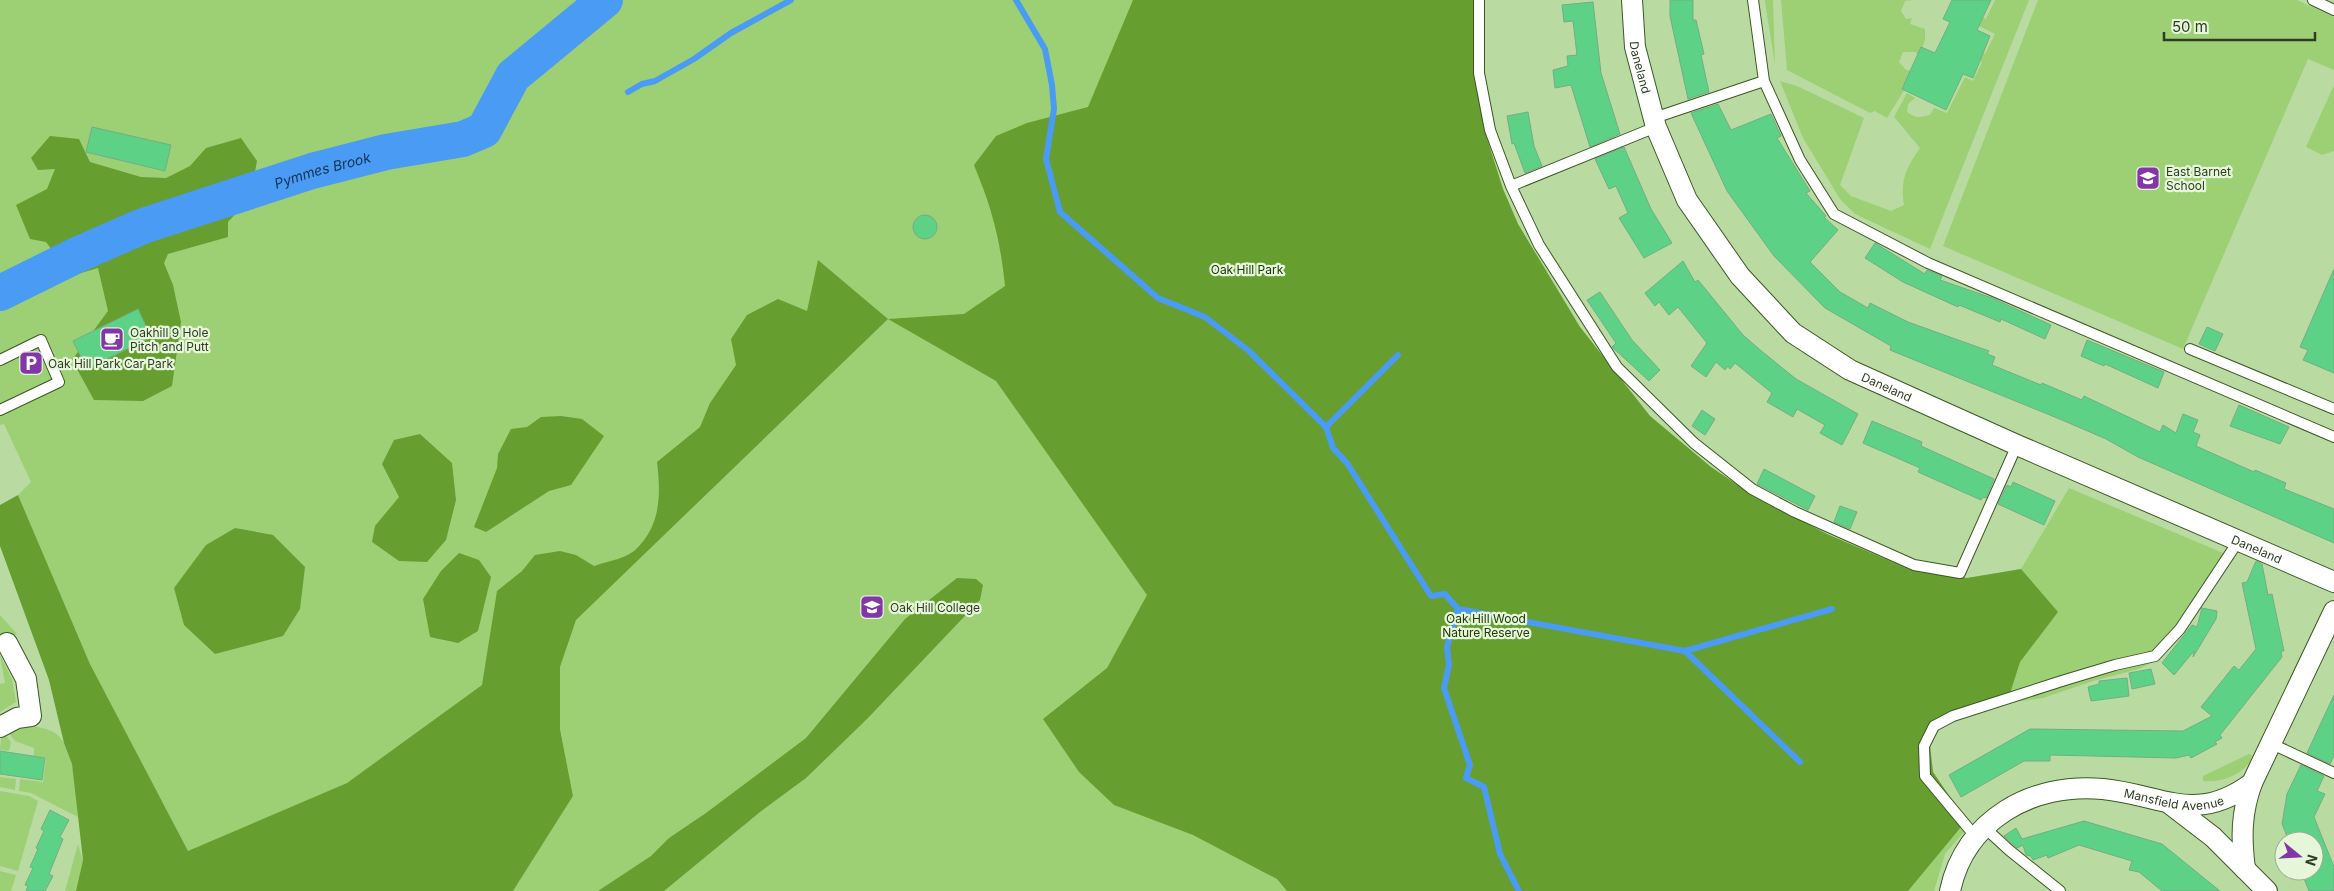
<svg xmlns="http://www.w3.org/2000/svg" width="2334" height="891" viewBox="0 0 2334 891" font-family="Inter,sans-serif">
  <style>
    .green { fill: #9dd074 }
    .forest { fill: #679e30 }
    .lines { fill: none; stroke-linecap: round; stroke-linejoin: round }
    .stream { stroke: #4a9bf3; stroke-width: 6 }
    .river { stroke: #4a9bf3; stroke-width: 36 }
    .building { fill: #5dd286; stroke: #74ad84 }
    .lane-casing { stroke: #3c5823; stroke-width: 12 }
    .street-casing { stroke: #3c5823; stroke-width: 22 }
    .lane { stroke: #fff; stroke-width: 10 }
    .street { stroke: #fff; stroke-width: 20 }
    .labels { text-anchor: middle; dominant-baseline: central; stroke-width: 4.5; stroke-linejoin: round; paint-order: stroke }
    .street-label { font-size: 12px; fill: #2e3c24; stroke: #e5f6d9 }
    .poi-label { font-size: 12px; fill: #2e3c24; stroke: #e5f6d9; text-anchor: start }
    .park-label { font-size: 12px; fill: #21370c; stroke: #e5f6d9 }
    .water-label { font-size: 14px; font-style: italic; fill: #133356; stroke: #e5f6d9 }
  </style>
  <rect width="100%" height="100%" fill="#b9dba1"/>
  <path class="green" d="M0 0H1474L1475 71 1485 132 1503 189 1518 224 1580 327 1650 416 1711 467 1751 494 1827 534 1911 570 1967 578 2021 569 2069 488 2235 558 2159 659 2139 669 2093 681 2043 698 2007 703 1941 725 1930 746 1933 772 1970 825 1945 854 1934 891H513L573 796 560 729V667L575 621 347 783 188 852 90 664 18 495 31 482 4 424 0 425Z
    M1765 0H1773L1775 65 1766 8Z
    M1781 0H1914L1905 1 1901 11 1906 19 1912 18 1910 24 1925 29V40L1919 56 1915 52H1903L1899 62 1906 70 1916 71 1887 118 1875 111 1870 113 1787 70Z
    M1995 0H2029L1930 249 1855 214 1840 199 1803 138 1780 81 1797 86 1864 118 1840 185 1851 196 1891 211 1904 205C1900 180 1906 168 1920 148L1894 117 1907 93 1915 98 1908 104 1907 112C1915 119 1921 117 1930 115L1934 108 1947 113 1965 77 1973 81 1982 62 1975 58 1978 51 1985 54 1995 34 1975 24 1979 16 1986 19Z
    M2038 0H2297L2334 17V70L2308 59 2183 349 1943 246Z
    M2334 85V151L2322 155 2306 147Z
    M0 615 17 634 0 643Z
    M0 655 12 679 16 702 0 712V684L5 683Z
    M28 725C37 727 47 728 55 733 76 747 76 794 78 817L31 793 19 791 20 779 43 782 46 758 34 756V748L15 741 6 729Z
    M2 731 11 742 9 751 0 750Z
    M2249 754 2253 756C2245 775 2221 783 2203 781V776Z
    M0 777 16 779 15 790 0 787Z
    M0 791 29 796 38 801 18 871 0 866Z
    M78 844 83 860 76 891H65Z
    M0 871 16 875 11 891H0Z"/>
  <path class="forest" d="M1133 0H1474L1475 71 1485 132 1503 189 1518 224 1580 327 1650 416 1711 467 1751 494 1827 534 1911 570 1967 578 2021 569 2058 612 2020 662 2007 703 1941 725 1930 746 1933 772 1966 821 1908 891H1287L1277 879 1193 835 1114 805 1079 772 1043 719 1107 668 1147 595 996 381 888 319 576 620 560 667V729L573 796 513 891H76L83 860 72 764 64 743 49 680 0 546V505L18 495 90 664 188 851 347 783 482 685 497 591 522 571 535 555 560 551 576 555 594 566C605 562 624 559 634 551 661 527 661 495 657 462L700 427 710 403 736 365 731 339 747 315 778 299 807 311 818 260 888 319 964 314 1005 286C1000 238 992 209 974 165L996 136 1027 123 1088 107Z
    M50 136 79 139 90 162 141 177 166 178 190 166 206 148 241 138 257 161 250 198 228 222V237L168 254 164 263 173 285 181 322 172 386 143 401 94 400 72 360 108 311 98 268 71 276 46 242 30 239 16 205 47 189 55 169 38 170 31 158Z
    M561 416 582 419 604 436 571 485 549 491 486 532 474 527 497 468 498 454 511 429 527 427 541 417Z
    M420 434 452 463 456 500 446 540 427 562 399 561 372 542 375 526 399 497 382 464 394 440Z
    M235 528 273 535 305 567 300 609 283 636 215 654 184 625 174 588 206 545Z
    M459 553 479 560 491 577 478 631 458 643 430 637 423 599 441 571Z
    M957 578 976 579 983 585 980 600 867 719 806 778 760 812 664 891H598L651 856 669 838 706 813 806 738 905 619Z"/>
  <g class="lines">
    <path class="stream" d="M1016 0 1045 49 1052 85 1054 109 1046 159 1060 212 1158 298 1205 317 1249 351 1326 427 1333 448 1347 463 1431 596 1445 594 1458 609 1447 647 1449 665 1444 688 1470 765 1466 778 1484 787 1500 854 1519 891
      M628 92 642 84 655 81 694 59 731 33 791 0
      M1326 427 1398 355
      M1458 609 1685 651 1832 609
      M1685 651 1800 762"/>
    <path class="river" id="s1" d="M0 293 79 254 143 226 312 171 386 152 463 139 484 130 513 76 605 0"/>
  </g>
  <path class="building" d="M1670 0H1693V20H1696L1704 54 1701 55 1709 92 1688 99 1670 16Z
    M1952 0H1991L1977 30 1990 36 1973 78 1963 74 1946 110 1902 89 1921 47 1935 53 1950 22 1943 19Z
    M1593 2 1601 73 1620 134 1590 147 1571 85 1555 88 1553 70 1568 66 1567 56 1577 55 1573 21 1564 22 1562 5Z
    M1718 104 1731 130 1771 114 1781 136 1777 138 1810 191 1806 193 1826 216 1824 217 1838 230 1810 262 1840 292 1868 308 1870 303 1908 322 1989 351 1987 354 1995 357 1992 365 2041 385 2042 383 2082 400 2084 396 2160 432 2163 425 2176 433 2183 414 2198 420 2193 432 2200 435 2196 446 2254 472 2255 470 2286 483 2284 489 2334 509V543L2138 457 2106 439 2062 420 1890 350 1891 346 1825 308 1774 256 1727 191 1691 113Z
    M1528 112 1534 146 1542 166 1525 173 1514 143 1512 144 1507 116Z
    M92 127 171 145 165 171 86 152Z
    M1624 147 1651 209 1672 243 1644 258 1619 218 1628 213 1616 186 1609 189 1595 159Z
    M913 227a12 12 0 1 1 24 0a12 12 0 1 1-24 0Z
    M1875 243 1925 274 1927 270 1942 276 1940 280 1992 298 2051 325 2045 339 2001 319 2000 322 1959 305 1958 307 1903 282 1865 258Z
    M1683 261 1695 282 1698 280 1743 335 1759 349 1796 379 1858 414 1842 445 1820 433 1825 425 1797 409 1793 417 1767 402 1772 393 1735 363 1730 369 1728 366 1725 370 1716 362 1706 377 1691 366 1707 343 1678 307 1669 315 1659 302 1655 306 1645 293Z
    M2334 269V373L2303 360 2308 350 2300 347Z
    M1600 292 1632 340 1660 370 1649 381 1612 347 1616 343 1587 300Z
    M138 309 151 337 87 369 73 341Z
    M2207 327 2223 334 2215 351 2199 344Z
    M2087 340 2164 372 2158 388 2105 364 2104 366 2081 356Z
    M2239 405 2289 427 2280 444 2230 426Z
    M1702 410 1715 419 1705 435 1692 426Z
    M1872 421 1922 442 1921 446 1994 479 1986 498 1983 497 1981 500 1918 472 1920 468 1863 443Z
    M1764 469 1815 496 1808 510 1757 484Z
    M2013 482 2055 501 2044 525 1998 504 2007 485 2011 487Z
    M1840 506 1857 512 1850 529 1834 522Z
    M2256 561 2262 564 2268 595 2272 594 2284 651H2281L2282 657 2220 735 2222 738 2215 742 2217 744 2191 758 2189 755 2176 758 2050 755V761H2024L1961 797 1949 775 2030 729 2183 731 2212 716 2201 707 2234 666 2239 670 2256 649 2242 583 2247 582Z
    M2202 608 2217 611 2216 619 2193 657 2194 651 2174 675 2162 663 2192 625 2197 627Z
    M2151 669 2155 684 2132 689 2129 673Z
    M2127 678 2129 696 2091 701 2088 687 2099 684V681Z
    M2334 695V755L2330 764 2307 753Z
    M0 751 45 758 42 780 0 774Z
    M2301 765 2324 776 2317 791 2325 794 2314 817 2334 867V891H2309L2301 871H2314V841H2289L2282 824 2287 794Z
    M50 810 69 820 60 837 63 839 49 874 53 876 45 891H26L28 886 25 885 33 868 30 867 38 849 36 848 44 831 41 829Z
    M2084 821 2162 844 2220 891H2162L2139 872 2129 870 2132 861 2079 845 2048 858 2047 855 2033 860 2031 856 2026 855 2023 845 2017 848 2004 836 2016 828 2022 839Z"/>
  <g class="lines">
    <g class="lane-casing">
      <path id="lane" d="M1479 0V73L1490 130 1511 186 1656 127
        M1753 0 1764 81 1800 160 1834 214 1928 263 2334 437
        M2313 0 2334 10
        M1654 118 1764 81
        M1511 186 1539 245 1617 367 1694 443 1752 489 1795 512 1914 565 1960 573 2017 445
        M2190 349 2334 409
        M0 360 41 340 59 382 0 410
        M2272 744 2334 773
        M1984 827 2009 850 2060 891
        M1975 836 1925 776 1924 746 1934 726 1953 716 2065 680 2115 665 2155 656 2180 629 2239 540"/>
    </g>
    <g class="street-casing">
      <g id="street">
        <path id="s2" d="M1632 0 1635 47 1656 127 1687 200 1740 276 1793 333 1850 370 2017 445 2334 582"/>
        <path d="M0 727 17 718 31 716 26 679 7 643"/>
        <path d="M2170 804 2213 837 2267 891"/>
        <path d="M2245 869C2241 838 2241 813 2252 783"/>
        <path id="s3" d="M1950 891C1965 820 2032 782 2103 789 2163 795 2195 825 2252 783L2334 611"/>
      </g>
    </g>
    <use href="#lane" class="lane"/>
    <use href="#street" class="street"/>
  </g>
  <defs>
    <g id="school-square" transform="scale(1.25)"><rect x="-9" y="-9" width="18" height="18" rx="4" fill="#8336a8" stroke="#e5f6d9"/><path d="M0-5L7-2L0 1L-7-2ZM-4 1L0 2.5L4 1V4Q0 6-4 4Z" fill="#fff"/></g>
    <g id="cafe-square" transform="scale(1.25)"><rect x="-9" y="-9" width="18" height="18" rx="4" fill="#8336a8" stroke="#e5f6d9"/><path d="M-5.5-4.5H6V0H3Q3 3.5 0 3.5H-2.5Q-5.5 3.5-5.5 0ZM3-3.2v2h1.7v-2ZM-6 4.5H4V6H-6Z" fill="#fff"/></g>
    <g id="parking-square" transform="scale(1.25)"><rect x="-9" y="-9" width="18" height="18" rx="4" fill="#8336a8" stroke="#e5f6d9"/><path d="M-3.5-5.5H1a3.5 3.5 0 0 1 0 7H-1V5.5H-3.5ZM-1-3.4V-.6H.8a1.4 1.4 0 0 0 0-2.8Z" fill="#fff"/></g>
    <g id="university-square" transform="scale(1.25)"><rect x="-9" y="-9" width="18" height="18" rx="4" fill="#8336a8" stroke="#e5f6d9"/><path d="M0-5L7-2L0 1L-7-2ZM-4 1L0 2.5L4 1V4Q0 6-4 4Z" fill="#fff"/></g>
  </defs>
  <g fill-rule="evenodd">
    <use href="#school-square" x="2148" y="178"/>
    <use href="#cafe-square" x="112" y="339"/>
    <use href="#parking-square" x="31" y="363"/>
    <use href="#university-square" x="872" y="607"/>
  </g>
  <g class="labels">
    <g class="street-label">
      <text stroke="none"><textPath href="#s2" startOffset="68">Daneland</textPath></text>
      <text stroke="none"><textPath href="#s2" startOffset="488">Daneland</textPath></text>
      <text stroke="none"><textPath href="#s2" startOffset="892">Daneland</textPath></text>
      <text stroke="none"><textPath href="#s3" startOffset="274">Mansfield Avenue</textPath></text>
    </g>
    <g class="poi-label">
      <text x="2166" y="171">East Barnet<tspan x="2166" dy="14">School</tspan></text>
      <text x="130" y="332">Oakhill 9 Hole<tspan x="130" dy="14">Pitch and Putt</tspan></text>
      <text x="48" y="363">Oak Hill Park Car Park</text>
      <text x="890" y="607">Oak Hill College</text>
    </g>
    <g class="park-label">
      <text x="1247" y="269">Oak Hill Park</text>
      <text x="1486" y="618">Oak Hill Wood<tspan x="1486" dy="14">Nature Reserve</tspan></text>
    </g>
    <g class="water-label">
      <text stroke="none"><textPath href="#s1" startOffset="346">Pymmes Brook</textPath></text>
    </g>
  </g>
  <g transform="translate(2299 856) rotate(108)"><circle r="24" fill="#e5f6d9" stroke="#9cac91"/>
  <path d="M0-4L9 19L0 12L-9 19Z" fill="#8336a8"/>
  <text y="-8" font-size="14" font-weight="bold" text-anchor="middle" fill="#2e3c24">N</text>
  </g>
  <path d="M2164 32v8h151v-8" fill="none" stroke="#2e3c24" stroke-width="2.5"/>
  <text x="2172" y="32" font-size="15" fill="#2e3c24" stroke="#e5f6d9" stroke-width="4" paint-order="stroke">50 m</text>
</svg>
